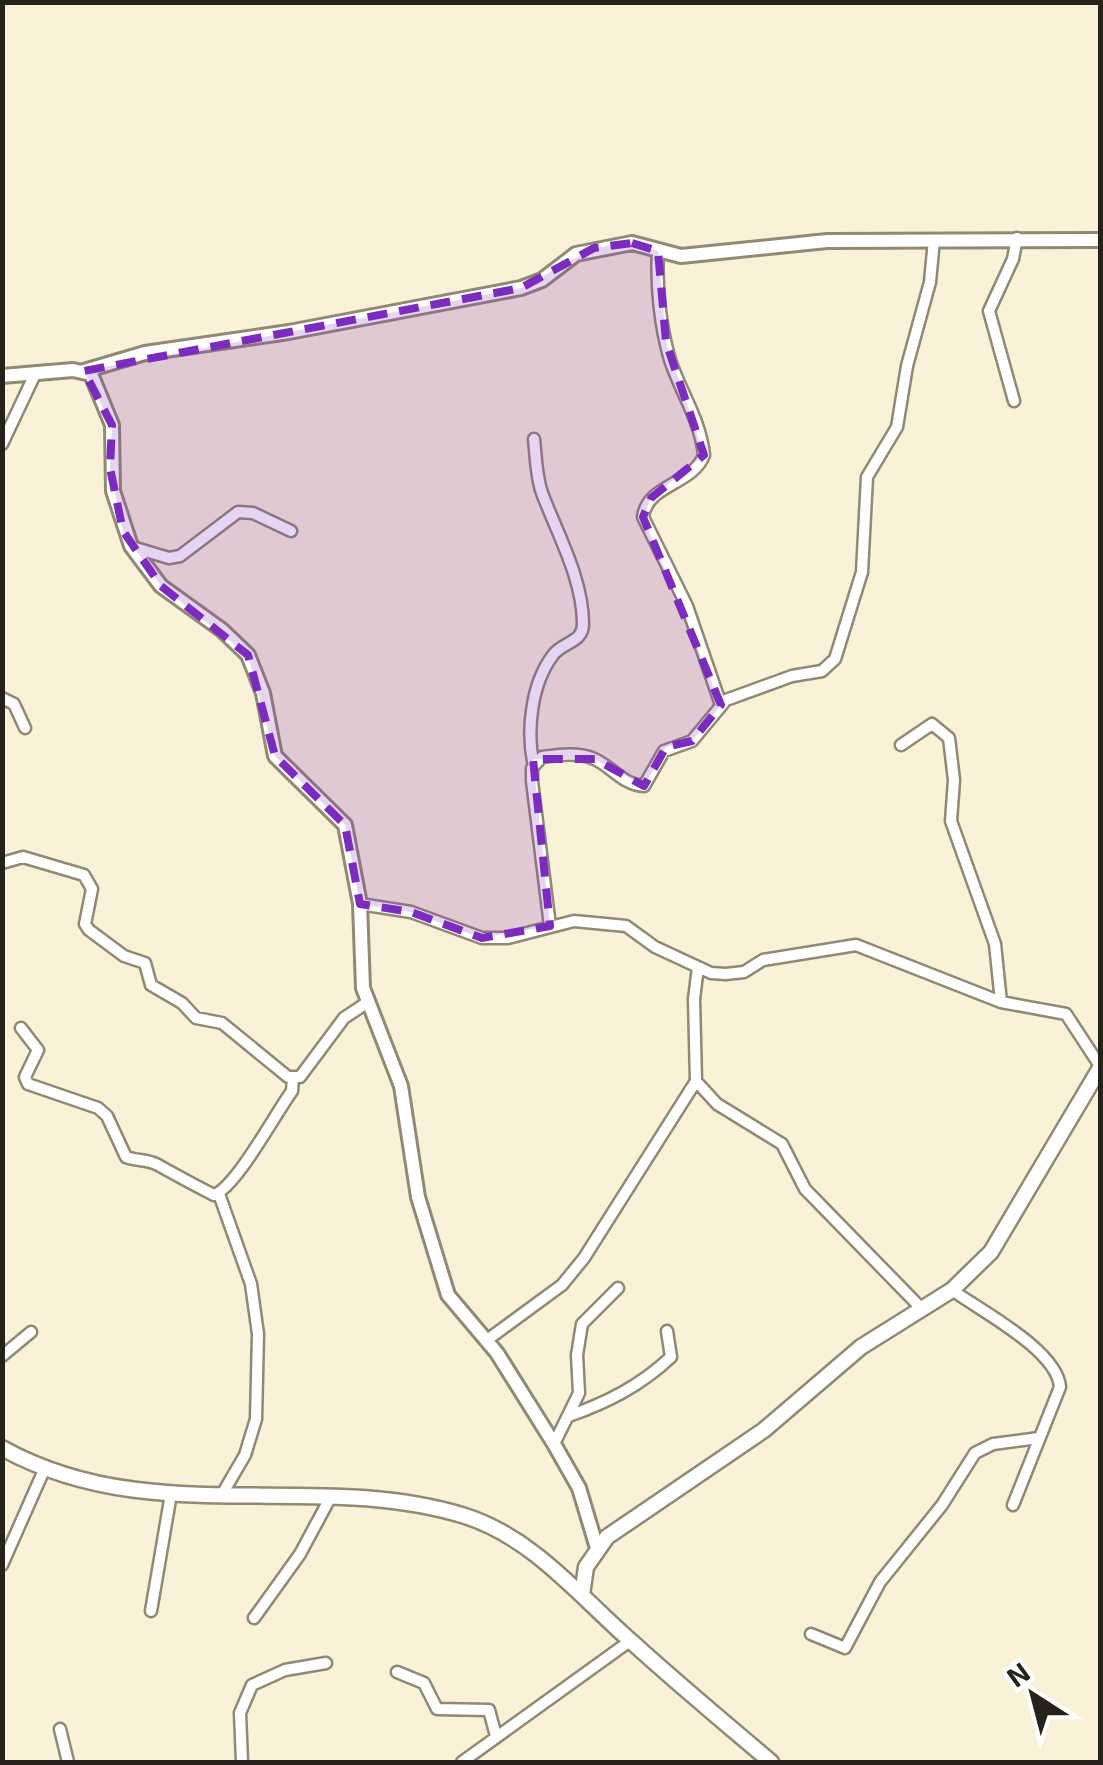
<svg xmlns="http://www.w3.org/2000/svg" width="1103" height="1765" viewBox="0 0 1103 1765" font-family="'Exo 2',sans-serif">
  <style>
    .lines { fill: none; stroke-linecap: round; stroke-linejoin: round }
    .minor-casing { stroke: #918973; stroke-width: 15 }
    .tertiary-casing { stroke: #918973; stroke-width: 18 }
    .secondary-casing { stroke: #918973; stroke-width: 19 }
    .minor { stroke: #fff; stroke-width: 10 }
    .tertiary { stroke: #fff; stroke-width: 12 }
    .secondary { stroke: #fff; stroke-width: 14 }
    .marked { fill: #7b2cbf; fill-opacity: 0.2; stroke: #7b2cbf; stroke-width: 8; stroke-dasharray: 20 12; stroke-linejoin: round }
  </style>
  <rect width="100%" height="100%" fill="#faf1d9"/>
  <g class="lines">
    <g class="minor-casing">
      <path id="minor" d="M658 251C656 285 660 326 670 360 681 393 700 419 704 455 693 485 647 484 643 517L687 606 721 705
        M1014 401 989 311 1013 259 1017 238
        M534 439C536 457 536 476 542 493 557 533 583 579 583 624 583 643 562 642 553 655 531 684 526 732 534 766
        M2 444 36 372
        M132 547 169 558 180 556 238 512 253 513 291 531
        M2 698 14 704 25 728
        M901 745 932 724 949 738 954 780 951 821 995 944 1001 1002
        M2 863 23 857 84 875 92 889 85 924 89 930 124 956 145 963 151 985 182 1003 196 1018 222 1023 288 1077H300L344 1018 368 1002
        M360 904 411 912 482 938H508L574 921 626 926 655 947 711 973 726 974 744 972 763 960 856 945 1001 1002 1066 1014 1100 1066
        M550 926 532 781V768L542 757C558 755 577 752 592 758 611 765 622 785 644 786L664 751 692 741 726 700 792 676 822 671 835 659 862 572 867 477 897 427 907 366 930 282 934 240
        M698 967 694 999 696 1081 717 1104 782 1144 805 1189 921 1308
        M21 1028 38 1050 25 1077 28 1084 98 1108 107 1116 126 1157C136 1161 148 1159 158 1165 176 1175 194 1185 214 1195 237 1186 275 1114 292 1091L293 1079
        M219 1194 251 1284 258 1334 256 1419 245 1455 221 1496
        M952 1290C981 1311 1057 1350 1060 1387L1013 1505
        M487 1340 562 1285 584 1258 696 1081
        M2 1356 31 1332
        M569 1416C608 1402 640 1386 671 1357L667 1331
        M554 1444 579 1393 577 1355 582 1324 618 1288
        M2 1565 44 1470
        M151 1611 171 1494
        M254 1618 300 1554 329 1500
        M811 1634 845 1648 880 1582 942 1505 975 1453 993 1444 1039 1438
        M397 1672 424 1683 437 1709 489 1710 496 1736
        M60 1729 68 1762
        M242 1762 240 1713 252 1685 285 1670 326 1663
        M462 1762 630 1641"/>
    </g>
    <g class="tertiary-casing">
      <path id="tertiary" d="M84 371 145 353 289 332 521 288 542 280 576 254 632 243 681 256 827 241 1100 240
        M2 376 73 370 91 374 112 425 113 491 131 546 161 586 222 630 248 655 263 693 275 756 345 825 360 904 363 988 401 1086 418 1197 448 1295 497 1353 554 1444 579 1488 597 1548"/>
    </g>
    <g class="secondary-casing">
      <path id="secondary" d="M2 1448C152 1531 313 1469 465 1516 534 1538 580 1597 633 1643 678 1684 725 1723 771 1762
        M582 1595 586 1567 607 1537 764 1430 861 1347 952 1290 991 1252 1100 1068"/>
    </g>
    <use href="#minor" class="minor"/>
    <use href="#tertiary" class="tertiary"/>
    <use href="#secondary" class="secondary"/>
  </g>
  <path class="marked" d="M632 243 658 251 666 342 704 455 651 498 643 517 721 705 692 741 666 747 644 786 595 759H533L550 926 482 938 411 912 360 904 345 825 275 756 248 655 161 586 123 531 110 468 112 425 84 371 521 288 594 248Z"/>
  <rect width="1103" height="1765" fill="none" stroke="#252219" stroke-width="10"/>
  <g transform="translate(1033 1695) rotate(324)" stroke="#ffffff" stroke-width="8" paint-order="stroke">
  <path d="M0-8L18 38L0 25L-18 38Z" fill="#252219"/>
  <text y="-15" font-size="28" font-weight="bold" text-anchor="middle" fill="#252219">N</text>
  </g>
</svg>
